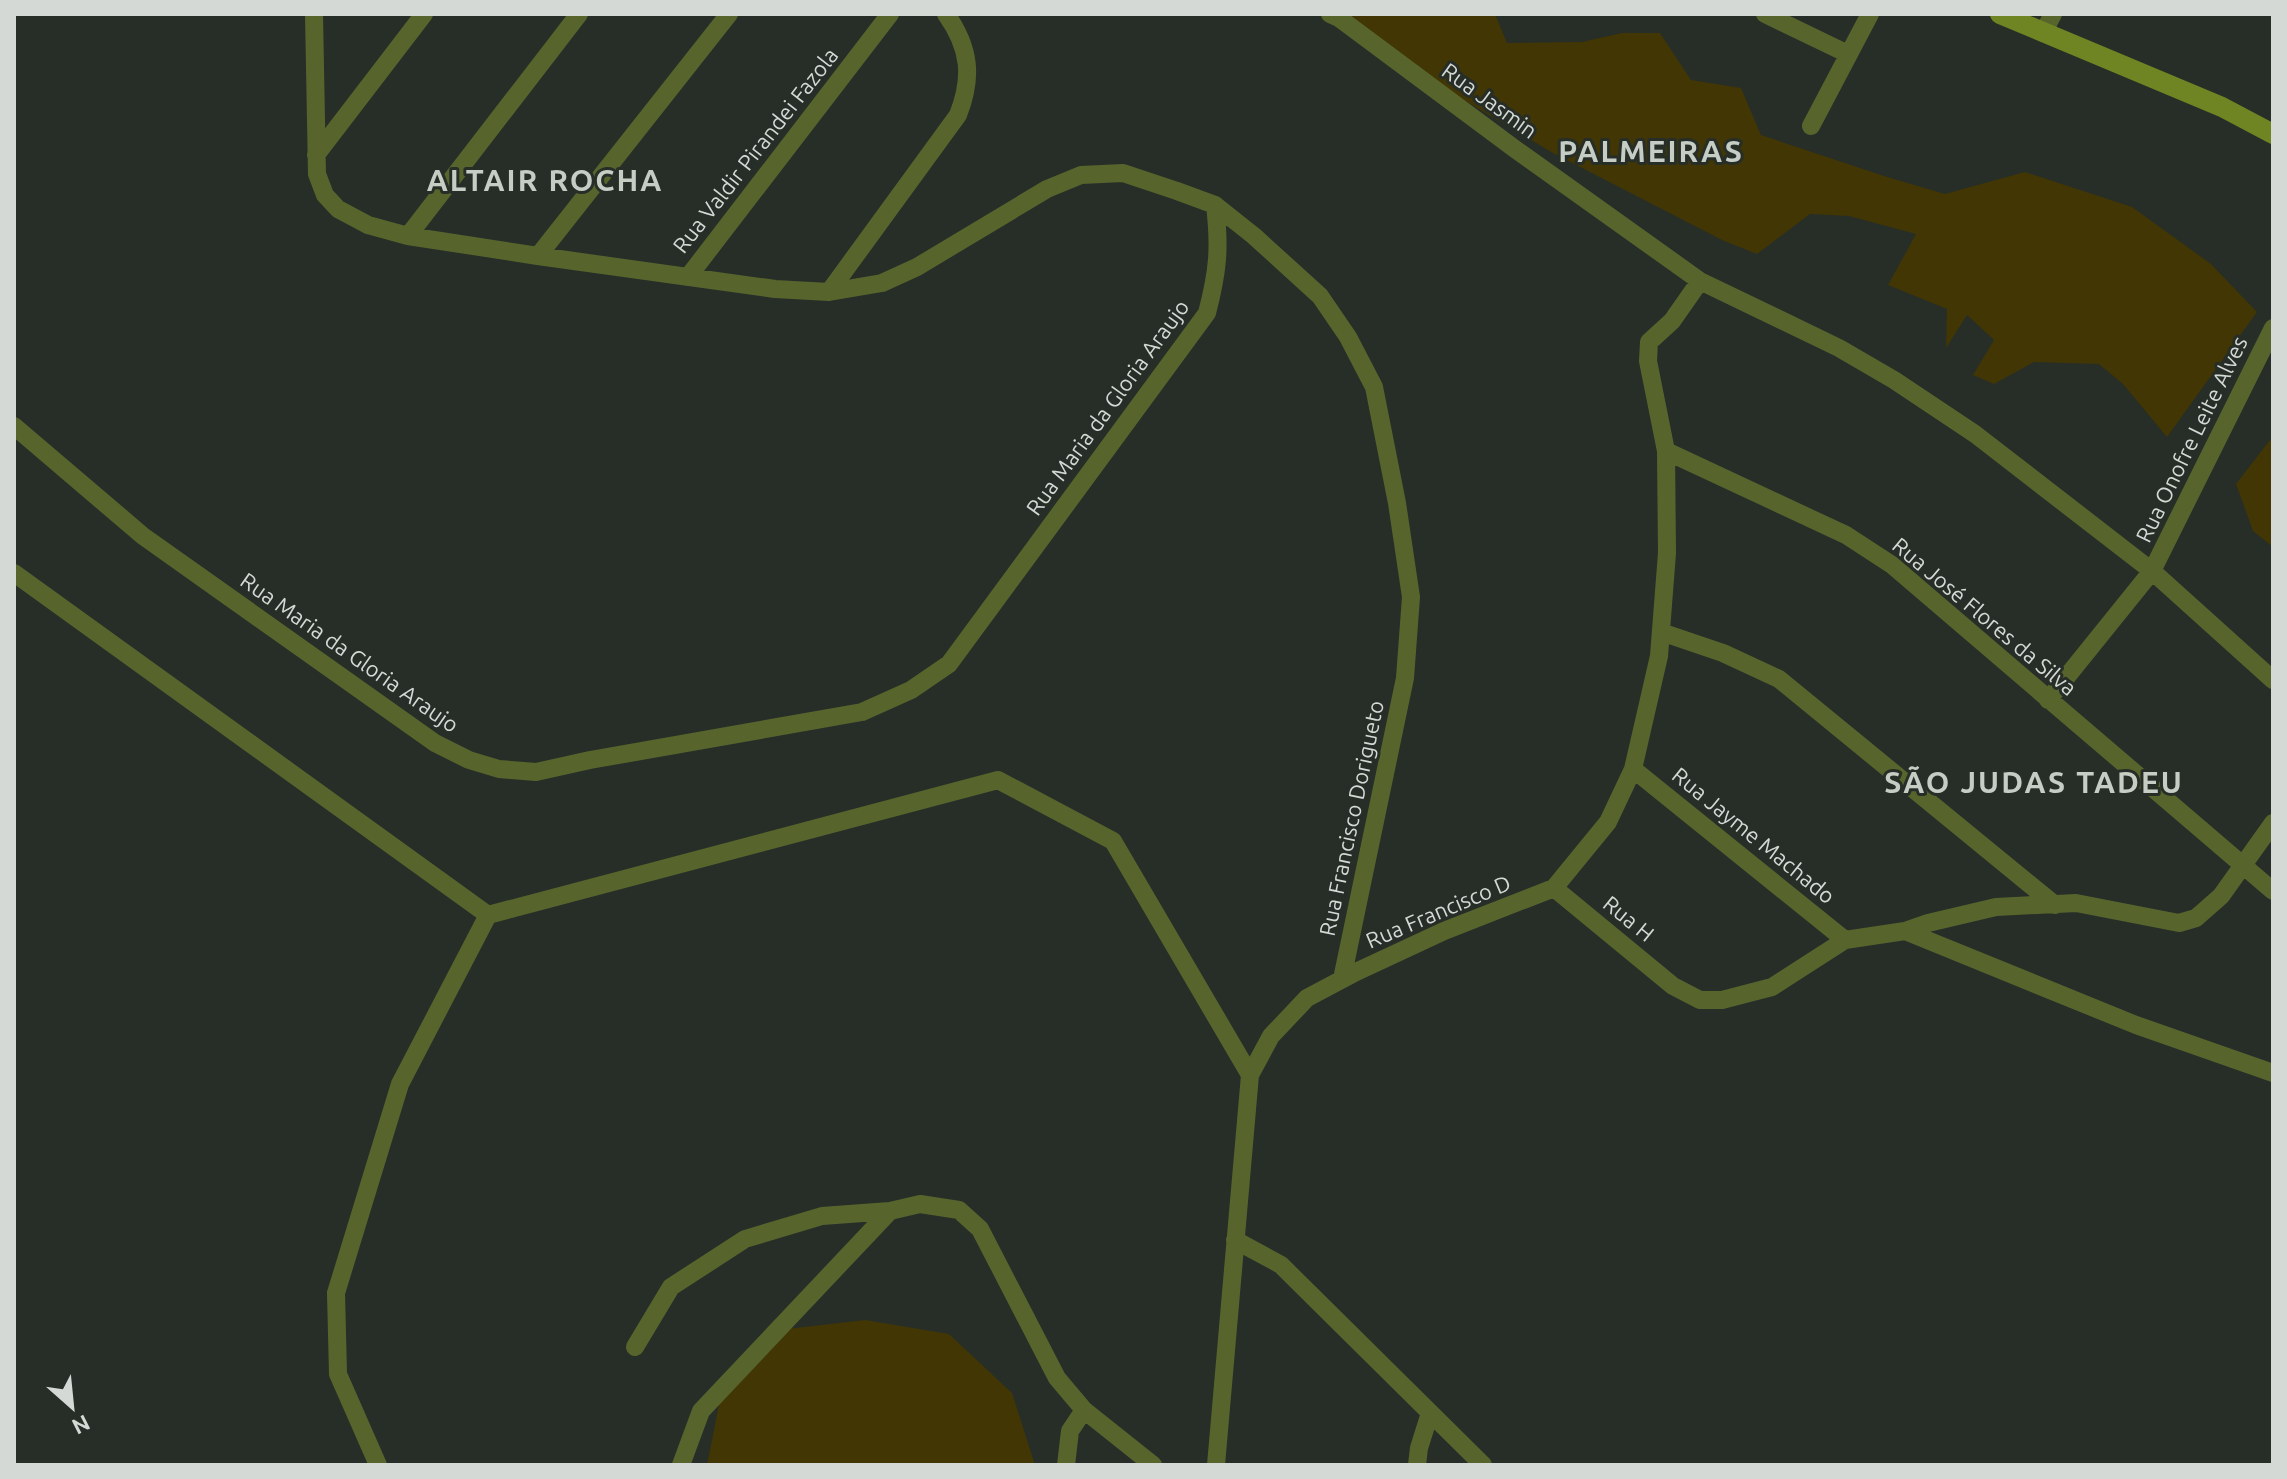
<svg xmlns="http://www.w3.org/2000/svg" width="2287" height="1479" viewBox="0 0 2287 1479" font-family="Ubuntu,sans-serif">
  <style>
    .green { fill: #413604 }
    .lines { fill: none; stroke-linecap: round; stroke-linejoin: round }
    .street { stroke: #57652d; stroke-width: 18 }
    .secondary { stroke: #6f8523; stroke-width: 20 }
    .labels { text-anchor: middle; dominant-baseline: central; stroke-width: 6; stroke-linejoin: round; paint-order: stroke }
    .street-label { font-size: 22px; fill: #d4d9d5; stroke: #272e28 }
    .district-label { font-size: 30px; font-weight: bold; letter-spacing: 2px; fill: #c5cdc5; stroke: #272e28 }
  </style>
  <rect width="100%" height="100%" fill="#272e28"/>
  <path class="green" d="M1320 14H1495L1507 43 1582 42 1622 33H1660L1691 80 1741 88 1761 135 1884 176 1945 194 2025 172 2132 207 2211 264 2257 312 2167 437 2123 384 2099 364 2034 362 1994 384 1973 375 1994 340 1967 315 1946 348 1947 309 1888 285 1916 234 1849 216 1810 214 1757 254 1722 240 1553 153Z
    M2270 440 2273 442V547L2253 531 2236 484Z
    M865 1320 949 1334 1012 1393 1035 1465H707L724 1379 778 1330Z"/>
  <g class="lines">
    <path class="street" d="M314 14 317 174 325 195 338 209 368 225 408 236 538 256 775 289 829 292 882 283 917 267 1047 189 1081 175 1123 173 1177 191 1215 205 1254 236 1320 296 1348 337 1374 387 1397 503 1411 597 1405 678 1342 979
      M1330 14 1339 18 1515 149 1700 281 1839 348 1894 380 1975 434 2152 571 2273 680
      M1765 14 1848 54
      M2043 33 2053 14
      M1811 126 1870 14
      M316 155 424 14
      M408 236 579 14
      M538 256 729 14
      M688 277 890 14
      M829 292 958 115C973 77 970 48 946 14
      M14 426 143 536 435 743 469 760 499 769 536 772 590 760 862 712 911 690 949 664 1207 313C1218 271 1220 248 1215 205
      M1666 451 1846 535 1892 565 2273 891
      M14 573 488 915
      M1661 632 1723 653 1779 679 2055 905
      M2048 700 2152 571 2273 328
      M1633 769 1845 940
      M1554 888 1673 986 1700 1000H1722L1772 987 1845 940 1905 931 1928 923 1996 907 2076 903 2179 923 2196 918 2221 896 2273 823
      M1905 931 2136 1025 2273 1073
      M1235 1240 1281 1265 1483 1465
      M635 1347 671 1287 745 1239 822 1216 890 1211 920 1204 959 1210 980 1229 1057 1378 1084 1410 1153 1465
      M378 1465 338 1374 336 1293 400 1084 488 915 998 780 1113 841 1250 1075
      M681 1465 701 1411 890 1211
      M1066 1465 1070 1431 1084 1410
      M1216 1465 1250 1075 1271 1036 1307 998 1356 972 1444 931 1554 888 1608 822 1633 769 1659 656 1667 553 1666 451 1648 361 1649 342 1672 321 1700 281
      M1417 1465 1419 1448 1430 1413"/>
    <path class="secondary" d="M2000 14 2222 107 2273 134"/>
  </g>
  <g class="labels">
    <g class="street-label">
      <text transform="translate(1490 100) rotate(36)">Rua Jasmin</text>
      <text transform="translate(755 150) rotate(-52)">Rua Valdir Pirandei Fazola</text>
      <text transform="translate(1107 407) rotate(-54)">Rua Maria da Gloria Araujo</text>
      <text transform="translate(2191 439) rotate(-64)">Rua Onofre Leite Alves</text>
      <text transform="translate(1985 616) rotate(40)">Rua José Flores da Silva</text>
      <text transform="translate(350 652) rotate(35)">Rua Maria da Gloria Araujo</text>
      <text transform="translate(1351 818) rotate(-78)">Rua Francisco Dorigueto</text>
      <text transform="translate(1754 835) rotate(39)">Rua Jayme Machado</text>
      <text transform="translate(1438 911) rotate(-23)">Rua Francisco D</text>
      <text transform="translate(1629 918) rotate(39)">Rua H</text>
    </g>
    <g class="district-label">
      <text x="1651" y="151">PALMEIRAS</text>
      <text x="545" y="180">ALTAIR ROCHA</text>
      <text x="2034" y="782">SÃO JUDAS TADEU</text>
    </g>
  </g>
  <rect width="2287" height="1479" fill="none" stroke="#d4d9d5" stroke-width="32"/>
  <g transform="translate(72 1407) rotate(153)" stroke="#272e28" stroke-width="6" paint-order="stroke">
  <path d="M0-6L14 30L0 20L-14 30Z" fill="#d4d9d5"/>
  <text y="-12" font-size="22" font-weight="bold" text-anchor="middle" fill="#d4d9d5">N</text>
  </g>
</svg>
